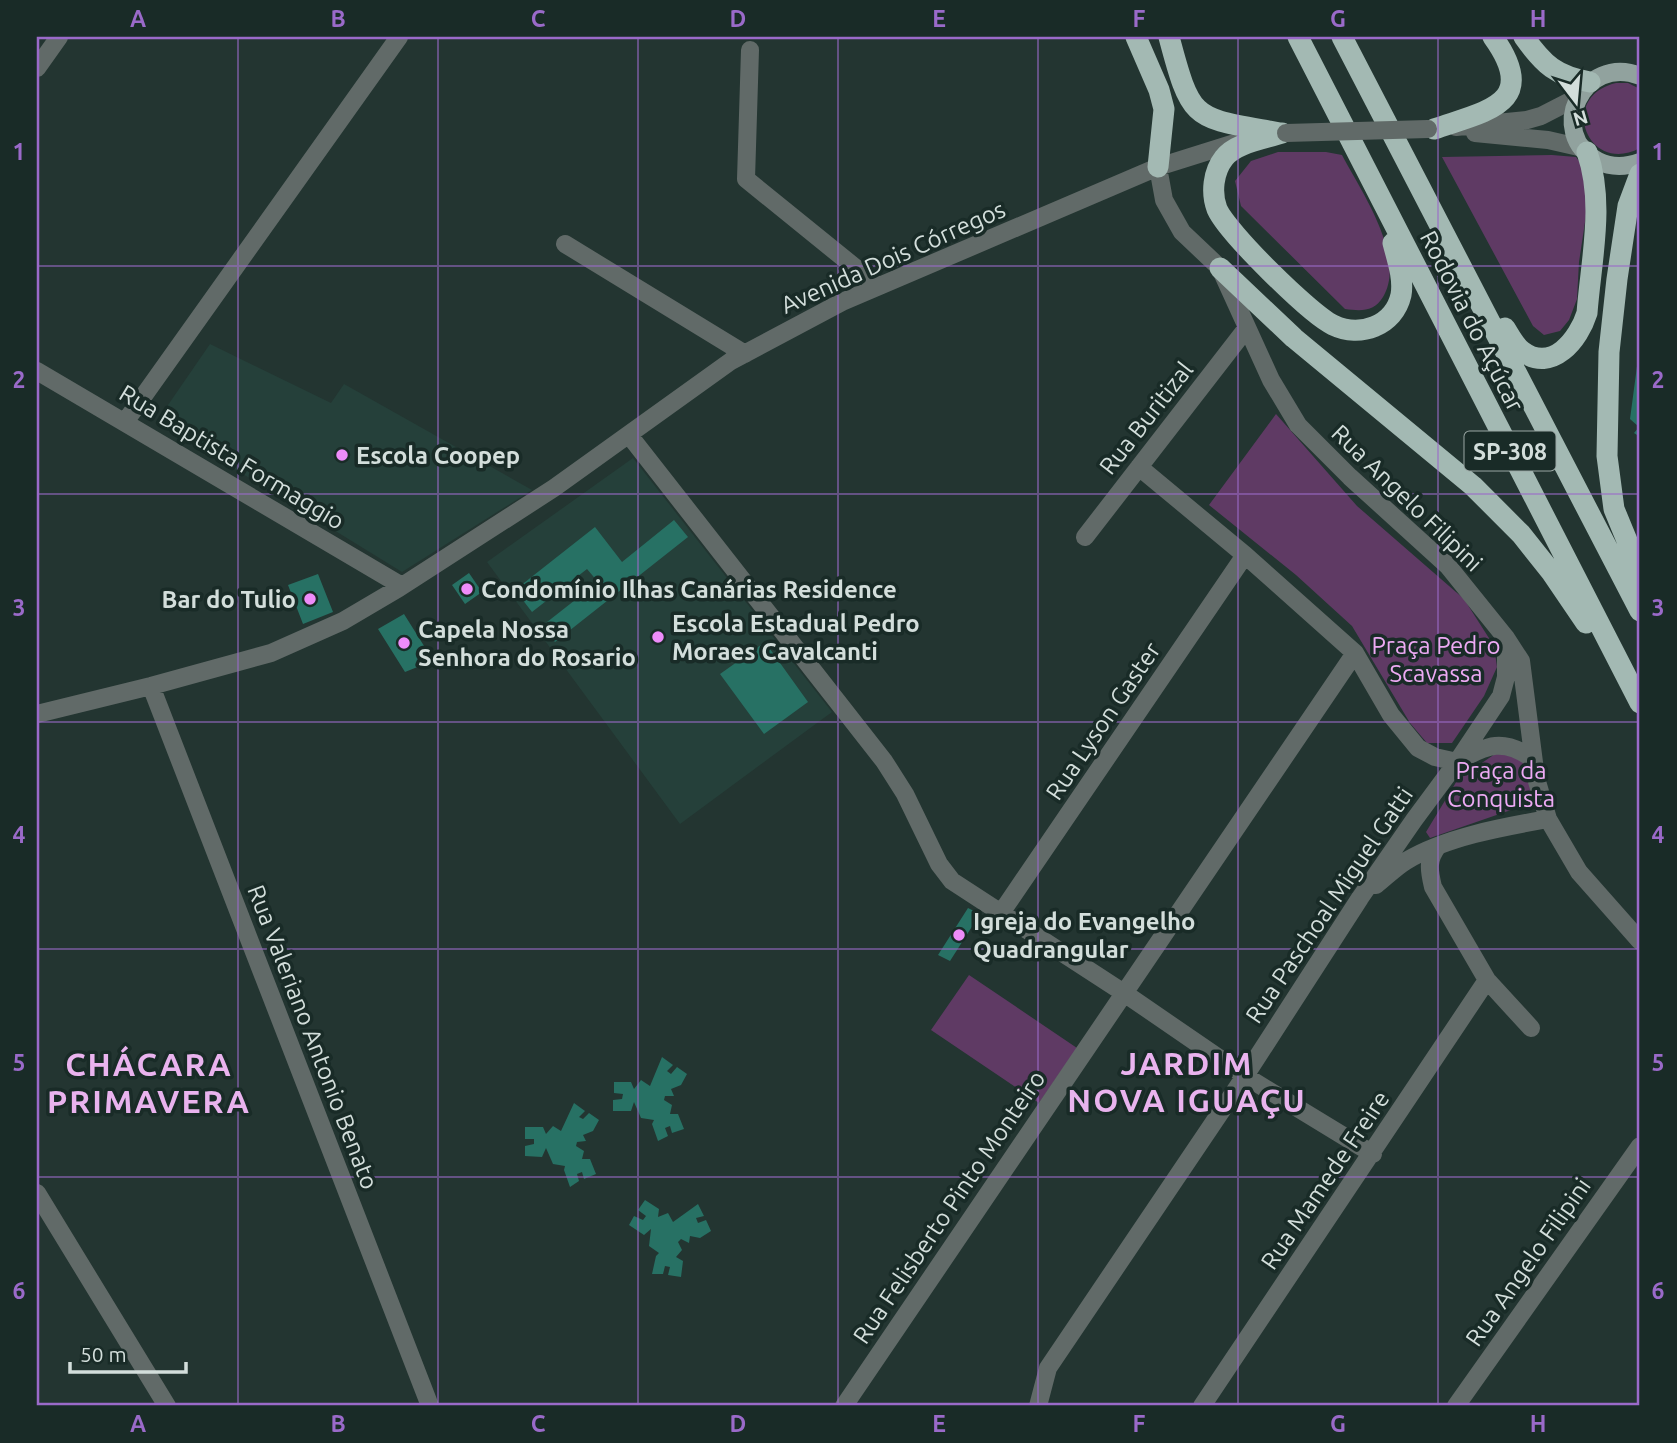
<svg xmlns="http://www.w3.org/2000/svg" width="1677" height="1443" viewBox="0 0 1677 1443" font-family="Ubuntu,sans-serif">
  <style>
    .built { fill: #25403a }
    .green { fill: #5f3a64 }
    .building { fill: #277164 }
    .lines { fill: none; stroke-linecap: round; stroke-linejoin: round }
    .minor { stroke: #616a68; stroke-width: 18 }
    .major { stroke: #91a29e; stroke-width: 18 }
    .highway { stroke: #a3b9b3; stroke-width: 21 }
    .minor-bridge { stroke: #616a68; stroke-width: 18 }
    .grid { fill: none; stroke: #9a6ac9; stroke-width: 2; stroke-opacity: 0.55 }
    .poi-dot { fill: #ed8cf9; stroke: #192b27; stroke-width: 2.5 }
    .labels { text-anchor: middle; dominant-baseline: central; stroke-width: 7; stroke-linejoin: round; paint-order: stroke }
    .shield { fill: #192b27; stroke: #9ba8a5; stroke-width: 2 }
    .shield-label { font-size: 23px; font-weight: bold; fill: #d3dedb }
    .street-label { font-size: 24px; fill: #d3dedb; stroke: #192b27 }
    .poi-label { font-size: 24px; font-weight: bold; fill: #d3dedb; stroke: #192b27; text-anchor: start }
    .park-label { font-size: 24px; fill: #edaaf4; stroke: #192b27 }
    .district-label { font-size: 32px; font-weight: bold; letter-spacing: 2px; fill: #e9b3ee; stroke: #192b27 }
    .neatline { fill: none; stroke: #9a6ac9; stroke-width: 2.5 }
    .grid-label { font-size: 23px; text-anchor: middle; font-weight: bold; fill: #9a6ac9 }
  </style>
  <rect width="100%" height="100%" fill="#233531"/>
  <path class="built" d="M210 344 331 403 344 384 532 490 402 572 157 421Z
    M633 458 832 712 680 824 487 562Z"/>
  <path class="green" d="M1616 83H1628L1640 89V148C1588 176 1557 97 1616 83Z
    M1278 152H1326L1342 155C1361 191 1407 257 1383 297 1374 312 1361 311 1345 309L1241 206 1235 181 1251 161Z
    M1552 155 1576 157 1588 173 1587 209 1579 262 1577 299 1569 320 1560 331 1544 335 1533 326 1442 157Z
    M1276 414 1357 506 1464 599 1494 646 1497 667 1484 696 1452 743H1427L1410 723 1352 626 1296 575 1209 505Z
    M1498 752 1524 756 1533 797 1511 810 1430 838 1426 832 1458 779Z
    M969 975 1077 1048 1039 1103 931 1030Z"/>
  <path class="building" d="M1639 351H1640V437L1634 433 1639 427 1630 419Z
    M674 520 688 537 555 642 542 626 598 582 587 569 532 612 515 590 595 527 622 562Z
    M469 573 482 592 465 604 452 585Z
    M318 574 333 612 303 624 288 585Z
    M404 614 431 657 420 666 405 672 378 629Z
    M765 642 808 702 764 734 720 674Z
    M968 908 980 914 950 961 938 955Z
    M662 1057 673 1065 667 1071 671 1074 677 1067 687 1074 681 1085 671 1089 674 1096H665L664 1100 672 1105 670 1114H678L684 1129 672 1133 670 1126 665 1128 668 1136 658 1141 652 1124 654 1120 641 1118 634 1102 631 1111H613V1100L622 1099 623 1094 614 1093V1082H631L634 1089 641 1080 650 1086Z
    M574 1103 585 1111 579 1117 583 1119 589 1113 599 1120 593 1131 583 1135 586 1141 577 1142 576 1146 584 1151 582 1159H590L596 1174 584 1179 582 1172 577 1174 579 1181 570 1187 564 1170 565 1166 553 1164 546 1148 542 1157 525 1156V1146L534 1144V1139H525V1127H543L546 1134 553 1126 561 1131Z
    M645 1200 659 1209 658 1217 668 1213 673 1222 698 1204 704 1216 696 1218 698 1223 706 1220 711 1231 700 1238 690 1236 689 1243 681 1239 678 1242 682 1250 676 1257 683 1261 681 1277 668 1275 670 1267 665 1266 663 1274H652L656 1256 659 1253 649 1246 651 1229 644 1235 629 1225 634 1216 643 1220 646 1216 638 1210Z"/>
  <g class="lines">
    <path class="minor" d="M750 50 746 179 878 286
      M37 68 59 37
      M1456 127 1527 120 1541 116 1578 97
      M1475 133 1548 140 1583 148
      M1158 167 1164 200 1182 232 1220 268 1271 380 1298 425 1350 477 1448 566 1506 638 1521 661 1536 778 1548 819 1579 872 1640 941
      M565 244 745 354
      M37 371 402 586
      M125 422 399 37
      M629 435 884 761 905 794 939 864 952 881 1124 993 1245 1076 1373 1154
      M1139 467 1245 555 1355 653 1391 715 1418 748 1435 757 1457 762C1487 744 1504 738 1533 759
      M1085 537 1246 329
      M151 686 430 1406
      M37 714 151 686 271 653 343 621 399 588 554 488 731 361 842 302 1158 167 1244 140
      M1438 846C1427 860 1429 870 1433 887L1487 980 1531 1028
      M1376 885C1386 877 1396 867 1406 861 1446 837 1503 827 1548 819
      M1001 913 1245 555
      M37 1193 167 1406
      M844 1406 1355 653
      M1038 1406 1048 1368 1245 1076 1360 898 1414 820 1457 762 1501 696 1506 677V638
      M1202 1406 1487 980
      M1456 1406 1640 1146"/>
    <path class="major" d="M1640 76C1583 53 1545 134 1598 161 1612 168 1626 167 1640 162"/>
    <path class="highway" d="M1136 37 1159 90 1164 109 1158 167
      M1169 37C1192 124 1193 117 1280 133
      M1298 37 1640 703
      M1342 37 1640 611
      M1524 37C1544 65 1556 76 1590 82
      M1434 129C1486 111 1541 104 1493 37
      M1282 133C1264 139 1235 143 1224 158 1213 172 1211 193 1217 209 1227 232 1310 314 1333 325 1360 338 1394 326 1401 295 1404 278 1397 259 1393 243
      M1640 174 1628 206 1617 279 1609 352 1607 456 1614 509 1640 572
      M1220 268 1294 338 1473 486 1521 534 1552 573 1586 623
      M1505 328C1510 336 1515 346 1522 351 1552 374 1579 339 1587 313 1591 260 1605 203 1587 152"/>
    <path class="minor-bridge" d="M1286 133 1428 129"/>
  </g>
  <path class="grid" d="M238 37V1406M438 37V1406M638 37V1406M838 37V1406M1038 37V1406M1238 37V1406M1438 37V1406M37 266H1640M37 494H1640M37 722H1640M37 949H1640M37 1177H1640"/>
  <g class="poi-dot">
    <circle cx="342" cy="455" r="7"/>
    <circle cx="467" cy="589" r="7"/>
    <circle cx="310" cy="599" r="7"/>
    <circle cx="658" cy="637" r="7"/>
    <circle cx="404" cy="643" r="7"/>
    <circle cx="959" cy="935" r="7"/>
  </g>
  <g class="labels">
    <rect class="shield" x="1464.5" y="431.5" width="91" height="39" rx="5"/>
    <g class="shield-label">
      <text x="1510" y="451">SP-308</text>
    </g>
    <g class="street-label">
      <text transform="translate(893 257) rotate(-24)">Avenida Dois Córregos</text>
      <text transform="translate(1472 321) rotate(63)">Rodovia do Açúcar</text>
      <text transform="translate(1146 418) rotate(-52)">Rua Buritizal</text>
      <text transform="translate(232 457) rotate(31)">Rua Baptista Formaggio</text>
      <text transform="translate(1407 498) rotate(44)">Rua Angelo Filipini</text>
      <text transform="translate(1103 721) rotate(-56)">Rua Lyson Gaster</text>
      <text transform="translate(1329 905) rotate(-56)">Rua Paschoal Miguel Gatti</text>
      <text transform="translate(313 1037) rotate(69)">Rua Valeriano Antonio Benato</text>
      <text transform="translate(1325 1180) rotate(-56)">Rua Mamede Freire</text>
      <text transform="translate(949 1207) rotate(-56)">Rua Felisberto Pinto Monteiro</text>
      <text transform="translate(1528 1262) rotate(-55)">Rua Angelo Filipini</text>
    </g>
    <g class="poi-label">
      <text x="356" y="455">Escola Coopep</text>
      <text x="481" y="589">Condomínio Ilhas Canárias Residence</text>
      <text x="296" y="599" text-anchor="end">Bar do Tulio</text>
      <text x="672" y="623">Escola Estadual Pedro<tspan x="672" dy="28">Moraes Cavalcanti</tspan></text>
      <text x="418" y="629">Capela Nossa<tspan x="418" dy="28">Senhora do Rosario</tspan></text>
      <text x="973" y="921">Igreja do Evangelho<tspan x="973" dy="28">Quadrangular</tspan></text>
    </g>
    <g class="park-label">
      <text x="1436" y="645">Praça Pedro<tspan x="1436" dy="28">Scavassa</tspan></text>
      <text x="1501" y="770">Praça da<tspan x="1501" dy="28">Conquista</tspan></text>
    </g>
    <g class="district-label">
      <text x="1187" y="1063">JARDIM<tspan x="1187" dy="37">NOVA IGUAÇU</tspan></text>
      <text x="149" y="1064">CHÁCARA<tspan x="149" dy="37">PRIMAVERA</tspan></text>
    </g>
  </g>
  <rect width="1677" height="1443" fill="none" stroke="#192b27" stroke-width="77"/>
  <g transform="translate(1576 102) rotate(164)" stroke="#192b27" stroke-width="5" paint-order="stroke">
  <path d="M0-5L12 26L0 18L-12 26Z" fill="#d3dedb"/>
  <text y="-10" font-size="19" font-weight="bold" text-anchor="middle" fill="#d3dedb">N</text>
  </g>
  <path d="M70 1362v10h116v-10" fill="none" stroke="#d3dedb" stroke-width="3.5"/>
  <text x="80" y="1362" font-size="21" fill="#d3dedb" stroke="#192b27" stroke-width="5" paint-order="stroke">50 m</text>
  <rect x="38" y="38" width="1600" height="1366" class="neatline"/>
  <g class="grid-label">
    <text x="138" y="27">A</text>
    <text x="338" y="27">B</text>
    <text x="538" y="27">C</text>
    <text x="738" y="27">D</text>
    <text x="939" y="27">E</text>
    <text x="1139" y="27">F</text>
    <text x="1338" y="27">G</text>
    <text x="1538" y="27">H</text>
    <text x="19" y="160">1</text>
    <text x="1658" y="160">1</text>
    <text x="19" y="388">2</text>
    <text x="1658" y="388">2</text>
    <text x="19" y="616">3</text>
    <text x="1658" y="616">3</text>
    <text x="19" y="843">4</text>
    <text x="1658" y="843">4</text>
    <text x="19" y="1071">5</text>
    <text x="1658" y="1071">5</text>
    <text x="19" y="1299">6</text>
    <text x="1658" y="1299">6</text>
    <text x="138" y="1432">A</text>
    <text x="338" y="1432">B</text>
    <text x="538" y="1432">C</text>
    <text x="738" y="1432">D</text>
    <text x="939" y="1432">E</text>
    <text x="1139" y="1432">F</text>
    <text x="1338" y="1432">G</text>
    <text x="1538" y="1432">H</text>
  </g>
</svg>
